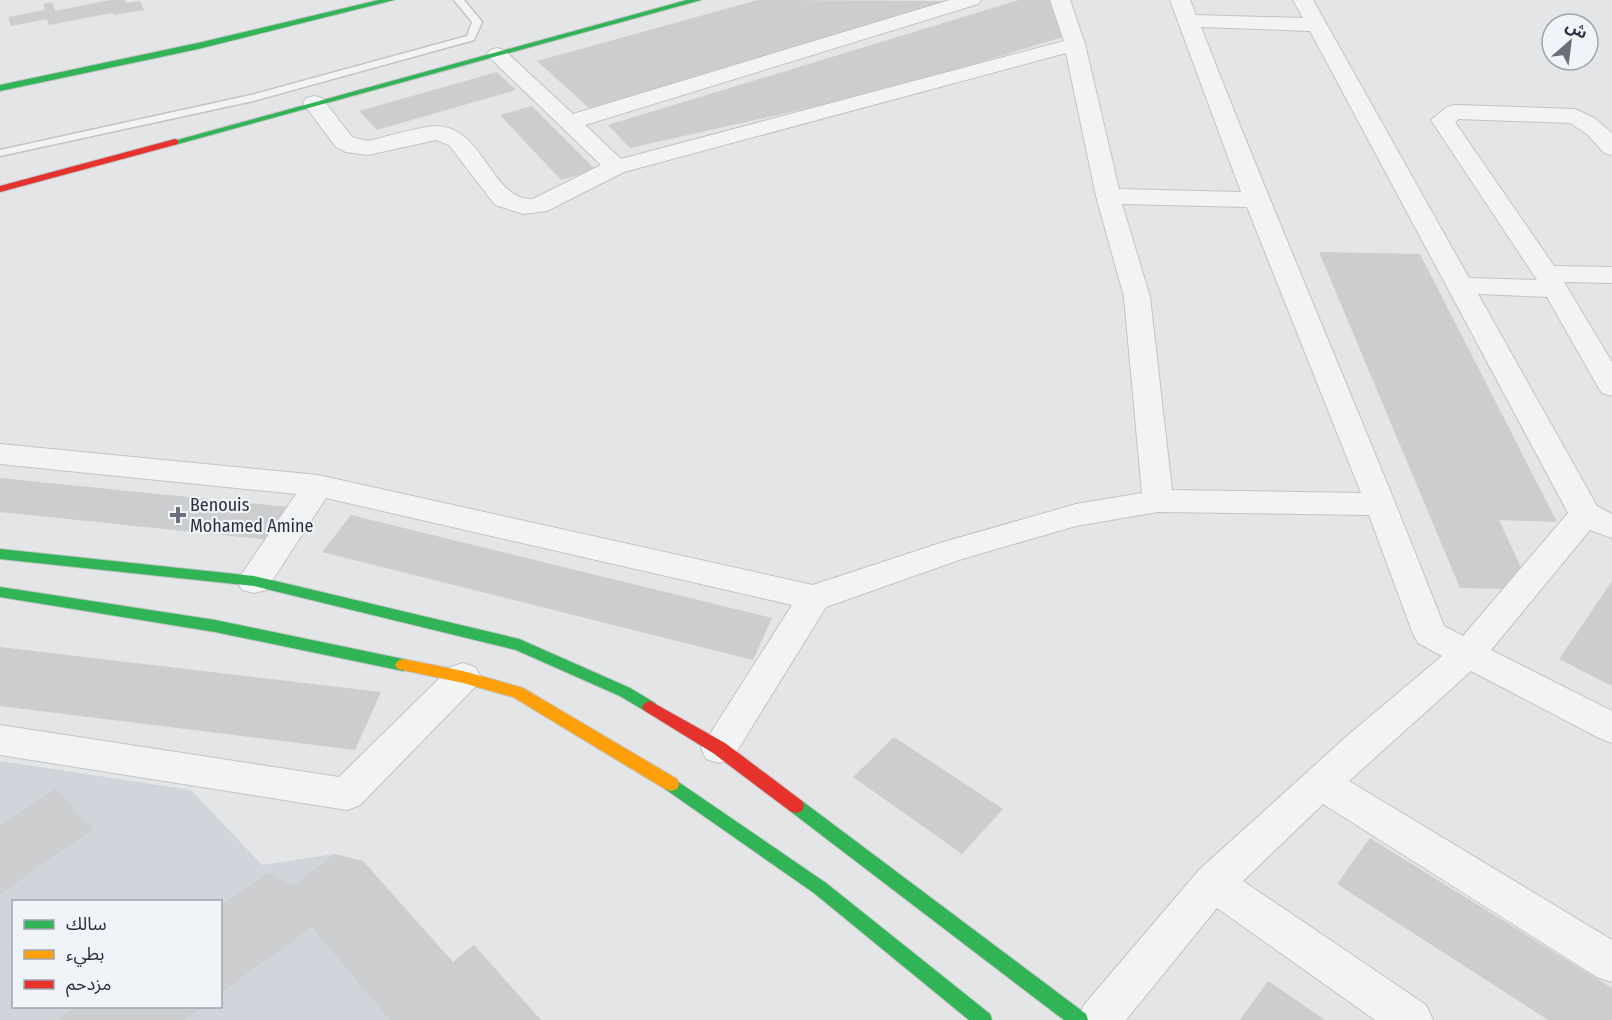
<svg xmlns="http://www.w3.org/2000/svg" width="1612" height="1020" viewBox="0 0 1612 1020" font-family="'Fira Sans Condensed','Noto Sans Arabic',sans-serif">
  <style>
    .built { fill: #d1d4da; fill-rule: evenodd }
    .building { fill: #cbcdcf }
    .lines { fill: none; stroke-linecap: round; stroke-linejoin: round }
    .lane-casing { stroke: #c1c3c5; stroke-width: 3 }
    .street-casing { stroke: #c1c3c5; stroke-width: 2 }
    .fast-casing { stroke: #c1c3c5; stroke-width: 2 }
    .slow-casing { stroke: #c1c3c5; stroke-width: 2 }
    .jam-casing { stroke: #c1c3c5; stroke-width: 2 }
    .lane { fill: #f2f3f5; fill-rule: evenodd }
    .street { fill: #f2f3f5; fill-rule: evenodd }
    .fast { fill: #30b455; fill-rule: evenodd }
    .slow { fill: #ff9f0a; fill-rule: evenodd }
    .jam { fill: #e5322d; fill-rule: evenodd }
    .poi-dot { fill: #6a707b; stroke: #f0f3f7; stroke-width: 2 }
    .labels { text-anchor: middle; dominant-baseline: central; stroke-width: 4.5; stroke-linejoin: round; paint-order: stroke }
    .poi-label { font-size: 18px; fill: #293141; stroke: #f0f3f7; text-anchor: start }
  </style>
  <rect width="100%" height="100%" fill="#e3e5e7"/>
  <path class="built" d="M0 761 191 790 262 865 334 854 363 861 503 1020H0ZM14 902H220V1006H14Z"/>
  <path class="building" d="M110 0H125L126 3 140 1 144 10 115 15 112 13 49 25 47 19 11 26 8 17 45 10 43 4 52 2 55 11Z
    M758 0 954 1 589 108 537 61Z
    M1019 0H1056L1066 36 890 90 630 148 608 125Z
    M497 72 516 90 377 130 359 111Z
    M532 106 596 170 561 180 500 115Z
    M1319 252 1420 254 1557 522 1499 520 1526 578 1515 589 1460 588Z
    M0 478 289 507 270 540 0 512Z
    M351 515 772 618 753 660 322 552Z
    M1612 581V686L1559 659Z
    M0 647 381 692 355 750 0 706Z
    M894 737 1003 809 962 854 853 777Z
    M55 789 93 829 0 894V826Z
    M1370 838 1612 988V1020H1548L1337 884Z
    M334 854 363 861 453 962 474 945 541 1020H390L312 927 220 993V906L268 873 293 886Z
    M1268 981 1325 1020H1240Z
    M76 1006H203L184 1020H61L59 1018Z"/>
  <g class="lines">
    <g class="lane-casing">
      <path id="lane" d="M454 0H464L482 22 474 40 253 101 0 156V150L251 95 467 36 472 22Z"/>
    </g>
    <g class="street-casing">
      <path id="street" d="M950 0H981L978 4 585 125 621 159 1064 41 1050 0H1070L1085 44 1119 189 1241 192 1170 0H1190L1196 15 1303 18 1293 0H1313L1469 278 1537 280 1431 120 1447 107 1455 105 1575 109 1594 118 1612 133V155L1604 153 1588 135 1570 123 1459 119 1455 122 1554 266 1612 267V283L1564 282 1612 362V396L1602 393 1598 387 1547 297 1478 294 1597 506 1612 514V538L1590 530 1491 650 1612 711V743L1599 738 1471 671 1349 781 1612 940V982L1597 977 1323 804 1243 881 1426 1005 1433 1020H1375L1217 908 1126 1020H1077L1084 1005 1199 870 1347 736 1442 656 1418 643 1413 634 1369 515 1158 512 1076 526 962 559 826 607 732 759 719 763 706 759 701 748 792 605 326 498 266 590 254 593 242 590 237 581 296 494 0 464V444L318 475 813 585 940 543 1076 504 1142 493 1124 297 1096 196 1066 53 624 172 547 211 523 214 495 205 449 145 436 140 368 155 346 152 336 147 303 103 306 98 314 96 322 98 352 137 368 141C385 137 422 126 437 126 484 127 492 202 533 199L601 165 490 58 487 54 490 50 497 48 504 50 573 114ZM1201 27 1310 31 1568 513 1463 636 1444 626C1366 425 1279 228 1201 27ZM1122 204 1247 207 1361 493 1172 490 1150 297Z
        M463 663 475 667 481 677 475 687 360 805 347 810 0 755V725L339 777 451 667Z"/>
    </g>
    <g class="fast-casing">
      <path id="fast" d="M379 0H394L198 49 0 91V85L198 43Z
        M687 0H701L178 144 170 142Z
        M0 549 254 576 519 639 630 688 655 703 658 707 655 711 650 713 645 711 620 696 516 650 254 586 0 559Z
        M0 587 215 620 403 659 408 661 411 665 408 669 403 671 215 632 0 597Z
        M671 777 826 883 990 1014 992 1020H969L814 893 665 789 663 784 665 779Z
        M796 799 802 801 1086 1014 1088 1020H1064L790 811 788 806 790 801Z"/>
    </g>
    <g class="slow-casing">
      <path id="slow" d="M403 659 463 671 523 688 677 779 679 784 677 789 671 791 665 789 513 697 463 683 398 669 395 665 398 661Z"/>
    </g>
    <g class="jam-casing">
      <path id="jam" d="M175 139 178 140V144L0 192V186Z
        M650 701 725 743 802 801 804 806 802 811 796 813 790 811 713 753 645 711 642 707 645 703Z"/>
    </g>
    <use href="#lane" class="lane"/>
    <use href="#street" class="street"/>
    <use href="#fast" class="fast"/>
    <use href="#slow" class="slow"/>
    <use href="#jam" class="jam"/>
  </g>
  <path class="poi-dot" d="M175 506h6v6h6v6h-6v6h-6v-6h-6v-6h6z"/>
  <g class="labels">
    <g class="poi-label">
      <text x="190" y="505">Benouis<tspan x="190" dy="21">Mohamed Amine</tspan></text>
    </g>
  </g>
  <rect x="12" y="900" width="210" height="108" fill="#f0f3f7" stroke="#a0a5ae" stroke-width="1.5"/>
  <rect x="24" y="920" width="30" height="9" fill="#30b455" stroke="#a0a5ae" stroke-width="1.5"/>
  <text x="66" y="930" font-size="18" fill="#293141">سالك</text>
  <rect x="24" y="950" width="30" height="9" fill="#ff9f0a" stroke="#a0a5ae" stroke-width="1.5"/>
  <text x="66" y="960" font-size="18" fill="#293141">بطيء</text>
  <rect x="24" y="980" width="30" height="9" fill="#e5322d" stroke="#a0a5ae" stroke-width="1.5"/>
  <text x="66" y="990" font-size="18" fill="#293141">مزدحم</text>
  <g transform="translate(1570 42) rotate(28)"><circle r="28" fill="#f0f3f7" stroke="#a0a5ae" stroke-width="1.5"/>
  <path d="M0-4.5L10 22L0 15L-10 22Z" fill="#6a707b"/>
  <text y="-9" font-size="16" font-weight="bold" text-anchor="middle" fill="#293141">ش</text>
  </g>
</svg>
